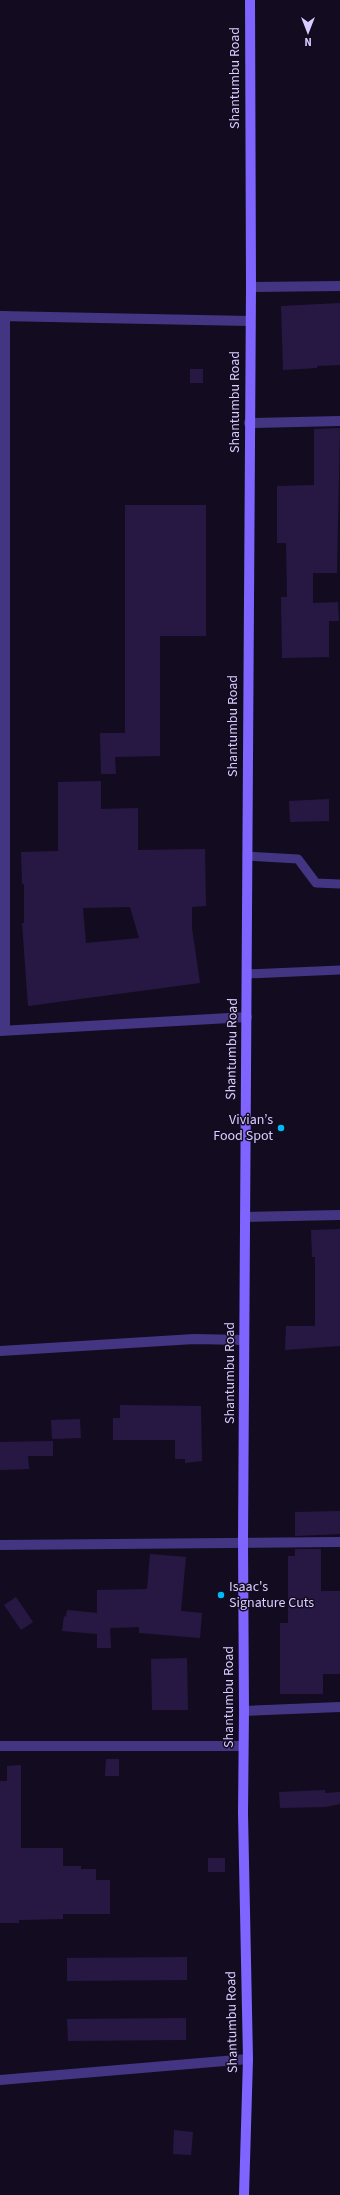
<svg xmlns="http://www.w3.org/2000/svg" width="340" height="2195" viewBox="0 0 340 2195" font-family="'Source Sans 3',sans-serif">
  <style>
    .building { fill: #271843; fill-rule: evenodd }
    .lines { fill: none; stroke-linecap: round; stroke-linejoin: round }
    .lane { stroke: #443582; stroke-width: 9 }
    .street { stroke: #443582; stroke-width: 10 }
    .secondary { stroke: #7f64ff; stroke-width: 10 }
    .poi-dot { fill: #00baf8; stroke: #130c21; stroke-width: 1.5 }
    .labels { text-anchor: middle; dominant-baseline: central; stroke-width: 3; stroke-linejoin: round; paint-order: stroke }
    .street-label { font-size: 14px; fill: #dacdff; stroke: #130c21 }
    .poi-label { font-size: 14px; fill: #dacdff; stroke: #130c21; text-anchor: end }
  </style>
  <rect width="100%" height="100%" fill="#130c21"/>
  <path class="building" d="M340 303V365L317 366V368L283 370 281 306Z
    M190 369H203V383H190Z
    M340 428 337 573H313V603L338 602 339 621H329V657L282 658 281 597H287L286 543H277V486L314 485V429Z
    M125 505H206V636H160V756L115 757 116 774H101L100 733H125Z
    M101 781V809L138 808V850L205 849 206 906 192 907V928L200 983 28 1006 22 923H24V884H22L21 852 58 851V782ZM130 907 139 938 86 943 83 908Z
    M329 799V821L290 822 289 801Z
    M340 1229V1346L285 1350 286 1326H315V1257H312L311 1230Z
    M120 1405 201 1406 202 1461 185 1463V1459H175V1440H113V1418H120Z
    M80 1419 81 1438 52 1439 51 1420Z
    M53 1441V1456H28L29 1469 0 1470V1442Z
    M340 1511V1534L295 1536V1512Z
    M295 1549H321V1591H340V1674H323V1694H280V1623H288V1556H295Z
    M150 1554 186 1557 181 1611 202 1613 200 1638 139 1633V1627L110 1628 111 1648H97V1634L62 1631 64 1616 66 1617 67 1610 97 1613V1590L147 1589Z
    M16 1597 33 1622 21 1630 4 1605Z
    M187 1658 188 1710H152L151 1659Z
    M106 1759H119V1776H105Z
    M21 1765V1848H63V1866H81V1869H96V1880H110V1914H63V1919L19 1920V1923H0V1781H7V1766Z
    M325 1790V1793L340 1792V1804L325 1807 280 1808 279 1792Z
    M208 1858H225V1872H208Z
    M187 1957V1980L67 1981V1958Z
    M186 2018V2040L68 2041 67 2019Z
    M174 2130 193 2132 191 2155 173 2154Z"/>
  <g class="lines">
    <path class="lane" d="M247 856 298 859 316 883 340 884
      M247 974 340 970"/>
    <path class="street" d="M251 287 340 286
      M0 316 249 321
      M249 423 340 421
      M5 1030V316
      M0 1031 247 1017
      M245 1217 340 1215
      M0 1351 194 1339 244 1340
      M0 1545 340 1542
      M244 1711 340 1707
      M0 1746H243
      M0 2080 248 2059"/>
    <path class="secondary" d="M244 2195 248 2059 243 1813 244 1711 243 1542 251 287 250 0"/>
  </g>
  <g class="poi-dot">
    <circle cx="281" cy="1128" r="4"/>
    <circle cx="221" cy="1595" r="4"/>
  </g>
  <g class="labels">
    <g class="street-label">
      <text transform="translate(235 78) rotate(-90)">Shantumbu Road</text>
      <text transform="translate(235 402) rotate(-90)">Shantumbu Road</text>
      <text transform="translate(233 726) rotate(-90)">Shantumbu Road</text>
      <text transform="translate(232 1049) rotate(-89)">Shantumbu Road</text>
      <text transform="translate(230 1373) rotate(-90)">Shantumbu Road</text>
      <text transform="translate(229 1697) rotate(-90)">Shantumbu Road</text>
      <text transform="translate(232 2022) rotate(-91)">Shantumbu Road</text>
    </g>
    <g class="poi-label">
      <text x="273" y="1120">Vivian’s<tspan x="273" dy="16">Food Spot</tspan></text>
      <text x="229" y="1587" text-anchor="start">Isaac's<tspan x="229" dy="16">Signature Cuts</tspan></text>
    </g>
  </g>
  <g transform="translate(308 32) rotate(180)" stroke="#130c21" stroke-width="3" paint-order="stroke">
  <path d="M0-3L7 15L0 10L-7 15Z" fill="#dacdff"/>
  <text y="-6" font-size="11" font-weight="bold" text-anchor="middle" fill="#dacdff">N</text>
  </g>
</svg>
